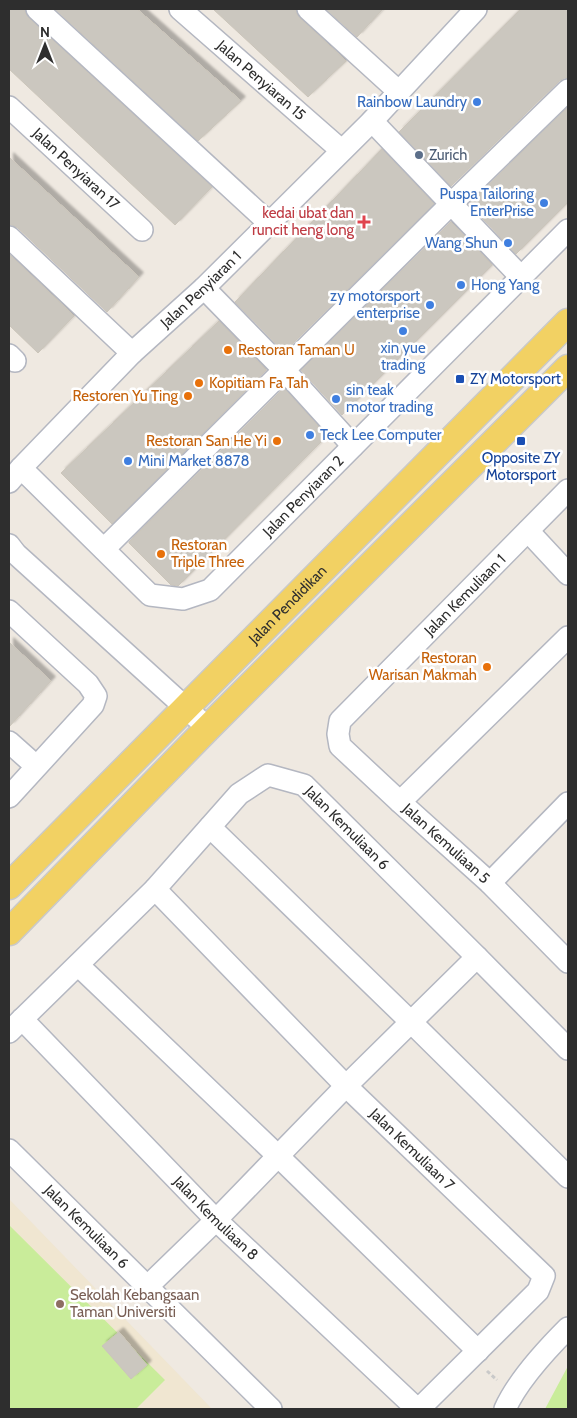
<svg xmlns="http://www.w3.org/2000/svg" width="577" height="1418" viewBox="0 0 577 1418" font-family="Cabin,sans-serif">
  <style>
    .education { fill: #f0e6d1 }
    .pitch { fill: #c9ec9a }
    .building { fill: #cbc7bf; stroke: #cbc5ba; filter: url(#shadow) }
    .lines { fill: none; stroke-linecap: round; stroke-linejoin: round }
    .minor-casing { stroke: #b4b7c1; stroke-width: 24 }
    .major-casing { stroke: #c9c9c9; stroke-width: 29 }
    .path { stroke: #c9c9c9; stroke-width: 3; stroke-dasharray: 4 2.5; stroke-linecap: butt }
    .minor { stroke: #fff; stroke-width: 21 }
    .major { stroke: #f2d163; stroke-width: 26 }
    .shop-dot { fill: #3f7fe0; stroke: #fff; stroke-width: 2 }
    .service-dot { fill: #5c6f8a; stroke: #fff; stroke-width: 2 }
    .health-dot { fill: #e0444e; stroke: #fff; stroke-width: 2 }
    .food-dot { fill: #e8710a; stroke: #fff; stroke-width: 2 }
    .transit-dot { fill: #1a4fb4; stroke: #fff; stroke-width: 2 }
    .education-dot { fill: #8d6e63; stroke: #fff; stroke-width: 2 }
    .labels { text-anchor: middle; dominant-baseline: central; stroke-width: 5; stroke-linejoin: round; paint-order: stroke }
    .street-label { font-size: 15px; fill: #2e2e2e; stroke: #fff }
    .shop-label { font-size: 15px; fill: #366cbe; stroke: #fff; text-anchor: end }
    .service-label { font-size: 15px; fill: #4e5e75; stroke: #fff; text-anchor: start }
    .health-label { font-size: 15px; fill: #be3a42; stroke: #fff; text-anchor: end }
    .food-label { font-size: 15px; fill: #c56008; stroke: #fff; text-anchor: start }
    .transit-label { font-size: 15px; fill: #164399; stroke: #fff; text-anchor: start }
    .education-label { font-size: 15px; fill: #785e54; stroke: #fff; text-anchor: start }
  </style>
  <defs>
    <filter id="shadow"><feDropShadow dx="4.5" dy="-4.5" stdDeviation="1" flood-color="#0004"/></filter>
  </defs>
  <rect width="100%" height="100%" fill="#efe9e1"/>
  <path class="education" d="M9 1199 212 1409H9Z"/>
  <path class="pitch" d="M9 1225 165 1380 136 1409H9Z
    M568 1366V1409H545Z"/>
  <path class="building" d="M9 9H25V13L29 18 212 187 175 225 9 69Z
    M55 9H137L241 101 198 141Z
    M213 9H296V13L300 18 346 61 308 97Z
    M326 9H383L357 37Z
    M521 9H568V78H564L559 81 451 186 399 132Z
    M568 107V202L516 254 469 204Z
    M382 149 434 204 284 352 235 302Z
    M9 157 139 277 107 312 18 228 12 225H9Z
    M451 222 492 265 342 415 301 370Z
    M9 254 74 316 38 353 9 325Z
    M219 321 266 370 112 524 61 473Z
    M284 388 327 436 178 586 171 585 129 543V542Z
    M9 642 51 681 9 727Z
    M119 1332 147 1365 131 1379 102 1346Z"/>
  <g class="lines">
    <g class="minor-casing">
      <g id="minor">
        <path d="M37 9 268 222"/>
        <path id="s1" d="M180 9 341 150"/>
        <path d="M308 9 398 91"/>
        <path id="s2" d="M9 107 142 230"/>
        <path d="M372 121 521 277"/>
        <path d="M9 237 132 353"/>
        <path d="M204 288 285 371 353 446"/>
        <path d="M9 355 15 361"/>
        <path id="s3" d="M21 468 150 595 183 599 210 590 568 230"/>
        <path id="s4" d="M9 482 21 468 132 353 204 288 372 121 476 9"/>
        <path id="s5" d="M568 490 340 721 338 734 340 746 400 802 490 883 568 962"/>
        <path d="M528 531 568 574"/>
        <path d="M9 545 16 554 208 728"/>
        <path d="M104 549 452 203 568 90"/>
        <path d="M9 611 88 684 96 696 93 705 9 797"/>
        <path d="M9 742 36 766"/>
        <path d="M400 802 568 637"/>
        <path d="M210 827 411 1022 568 1177"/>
        <path d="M490 883 568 803"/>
        <path id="s6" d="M155 889 346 1086 544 1276 538 1291 419 1409"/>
        <path d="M78 965 278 1156 478 1351"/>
        <path id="s7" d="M22 1019 216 1220 417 1409"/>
        <path id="s8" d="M9 1032 155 889 239 794 268 775 304 785 477 957 568 1049"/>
        <path id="s9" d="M9 1150 271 1409"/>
        <path d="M147 1287 216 1220 346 1086 477 957"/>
        <path d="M505 1409C518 1380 546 1350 568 1328"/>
      </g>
    </g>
    <g class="major-casing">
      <g id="major">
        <path id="s10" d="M9 886 568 322"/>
        <path d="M9 932 208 728 568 368"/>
      </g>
    </g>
    <path class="path" d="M487 1371 497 1380"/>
    <use href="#minor" class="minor"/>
    <use href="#major" class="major"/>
  </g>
  <g class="shop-dot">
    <circle cx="477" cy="102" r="5"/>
    <circle cx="544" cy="203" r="5"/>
    <circle cx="508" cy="243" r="5"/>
    <circle cx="461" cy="285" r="5"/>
    <circle cx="430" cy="305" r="5"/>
    <circle cx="403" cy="331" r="5"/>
    <circle cx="336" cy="399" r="5"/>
    <circle cx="310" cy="435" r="5"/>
    <circle cx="128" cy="461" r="5"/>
  </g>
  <circle class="service-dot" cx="419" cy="155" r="5"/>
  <path class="health-dot" d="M361.5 214.5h5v5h5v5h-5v5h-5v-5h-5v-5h5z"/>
  <g class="food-dot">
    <circle cx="228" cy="350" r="5"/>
    <circle cx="199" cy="383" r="5"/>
    <circle cx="188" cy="396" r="5"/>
    <circle cx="277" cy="441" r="5"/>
    <circle cx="161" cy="554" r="5"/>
    <circle cx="487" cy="667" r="5"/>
  </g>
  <g class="transit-dot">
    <rect x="455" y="374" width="10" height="10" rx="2.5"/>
    <rect x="516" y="436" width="10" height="10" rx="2.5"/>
  </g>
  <circle class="education-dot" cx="60" cy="1304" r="5"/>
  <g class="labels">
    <g class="street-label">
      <text stroke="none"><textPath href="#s1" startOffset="108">Jalan Penyiaran 15</textPath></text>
      <text stroke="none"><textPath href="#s2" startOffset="91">Jalan Penyiaran 17</textPath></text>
      <text stroke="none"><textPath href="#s4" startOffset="272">Jalan Penyiaran 1</textPath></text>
      <text stroke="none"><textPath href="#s3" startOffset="375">Jalan Penyiaran 2</textPath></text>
      <text transform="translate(465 595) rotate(-45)">Jalan Kemuliaan 1</text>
      <text stroke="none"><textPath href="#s10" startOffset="396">Jalan Pendidikan</textPath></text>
      <text stroke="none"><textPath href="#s8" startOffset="464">Jalan Kemuliaan 6</textPath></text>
      <text stroke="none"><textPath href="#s5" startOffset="494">Jalan Kemuliaan 5</textPath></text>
      <text stroke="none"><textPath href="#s6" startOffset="366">Jalan Kemuliaan 7</textPath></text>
      <text stroke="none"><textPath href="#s7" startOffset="278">Jalan Kemuliaan 8</textPath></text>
      <text stroke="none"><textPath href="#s9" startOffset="109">Jalan Kemuliaan 6</textPath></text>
    </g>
    <g class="shop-label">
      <text x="467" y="102">Rainbow Laundry</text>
      <text x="534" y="194">Puspa Tailoring<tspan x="534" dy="17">EnterPrise</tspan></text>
      <text x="498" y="243">Wang Shun</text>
      <text x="471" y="285" text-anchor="start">Hong Yang</text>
      <text x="420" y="296">zy motorsport<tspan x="420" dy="17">enterprise</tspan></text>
      <text x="403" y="348" text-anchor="middle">xin yue<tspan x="403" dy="17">trading</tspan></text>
      <text x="346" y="390" text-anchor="start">sin teak<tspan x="346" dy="17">motor trading</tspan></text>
      <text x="320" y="435" text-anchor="start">Teck Lee Computer</text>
      <text x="138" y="461" text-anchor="start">Mini Market 8878</text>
    </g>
    <g class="service-label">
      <text x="429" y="155">Zurich</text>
    </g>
    <g class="health-label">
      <text x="354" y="213">kedai ubat dan<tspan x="354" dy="17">runcit heng long</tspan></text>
    </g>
    <g class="food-label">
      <text x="238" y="350">Restoran Taman U</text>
      <text x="209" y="383">Kopitiam Fa Tah</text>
      <text x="178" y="396" text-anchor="end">Restoren Yu Ting</text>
      <text x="267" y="441" text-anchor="end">Restoran San He Yi</text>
      <text x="171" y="545">Restoran<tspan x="171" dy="17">Triple Three</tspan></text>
      <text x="477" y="658" text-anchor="end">Restoran<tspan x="477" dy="17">Warisan Makmah</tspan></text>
    </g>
    <g class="transit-label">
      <text x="470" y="379">ZY Motorsport</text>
      <text x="521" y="458" text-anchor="middle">Opposite ZY<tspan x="521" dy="17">Motorsport</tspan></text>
    </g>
    <g class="education-label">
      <text x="70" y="1295">Sekolah Kebangsaan<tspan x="70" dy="17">Taman Universiti</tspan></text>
    </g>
  </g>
  <rect width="577" height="1418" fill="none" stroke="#2e2e2e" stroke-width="20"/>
  <g transform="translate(45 45)" stroke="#ffffff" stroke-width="4" paint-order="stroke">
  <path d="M0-4L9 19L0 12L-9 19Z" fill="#2e2e2e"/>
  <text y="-8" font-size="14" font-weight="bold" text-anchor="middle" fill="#2e2e2e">N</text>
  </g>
</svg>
